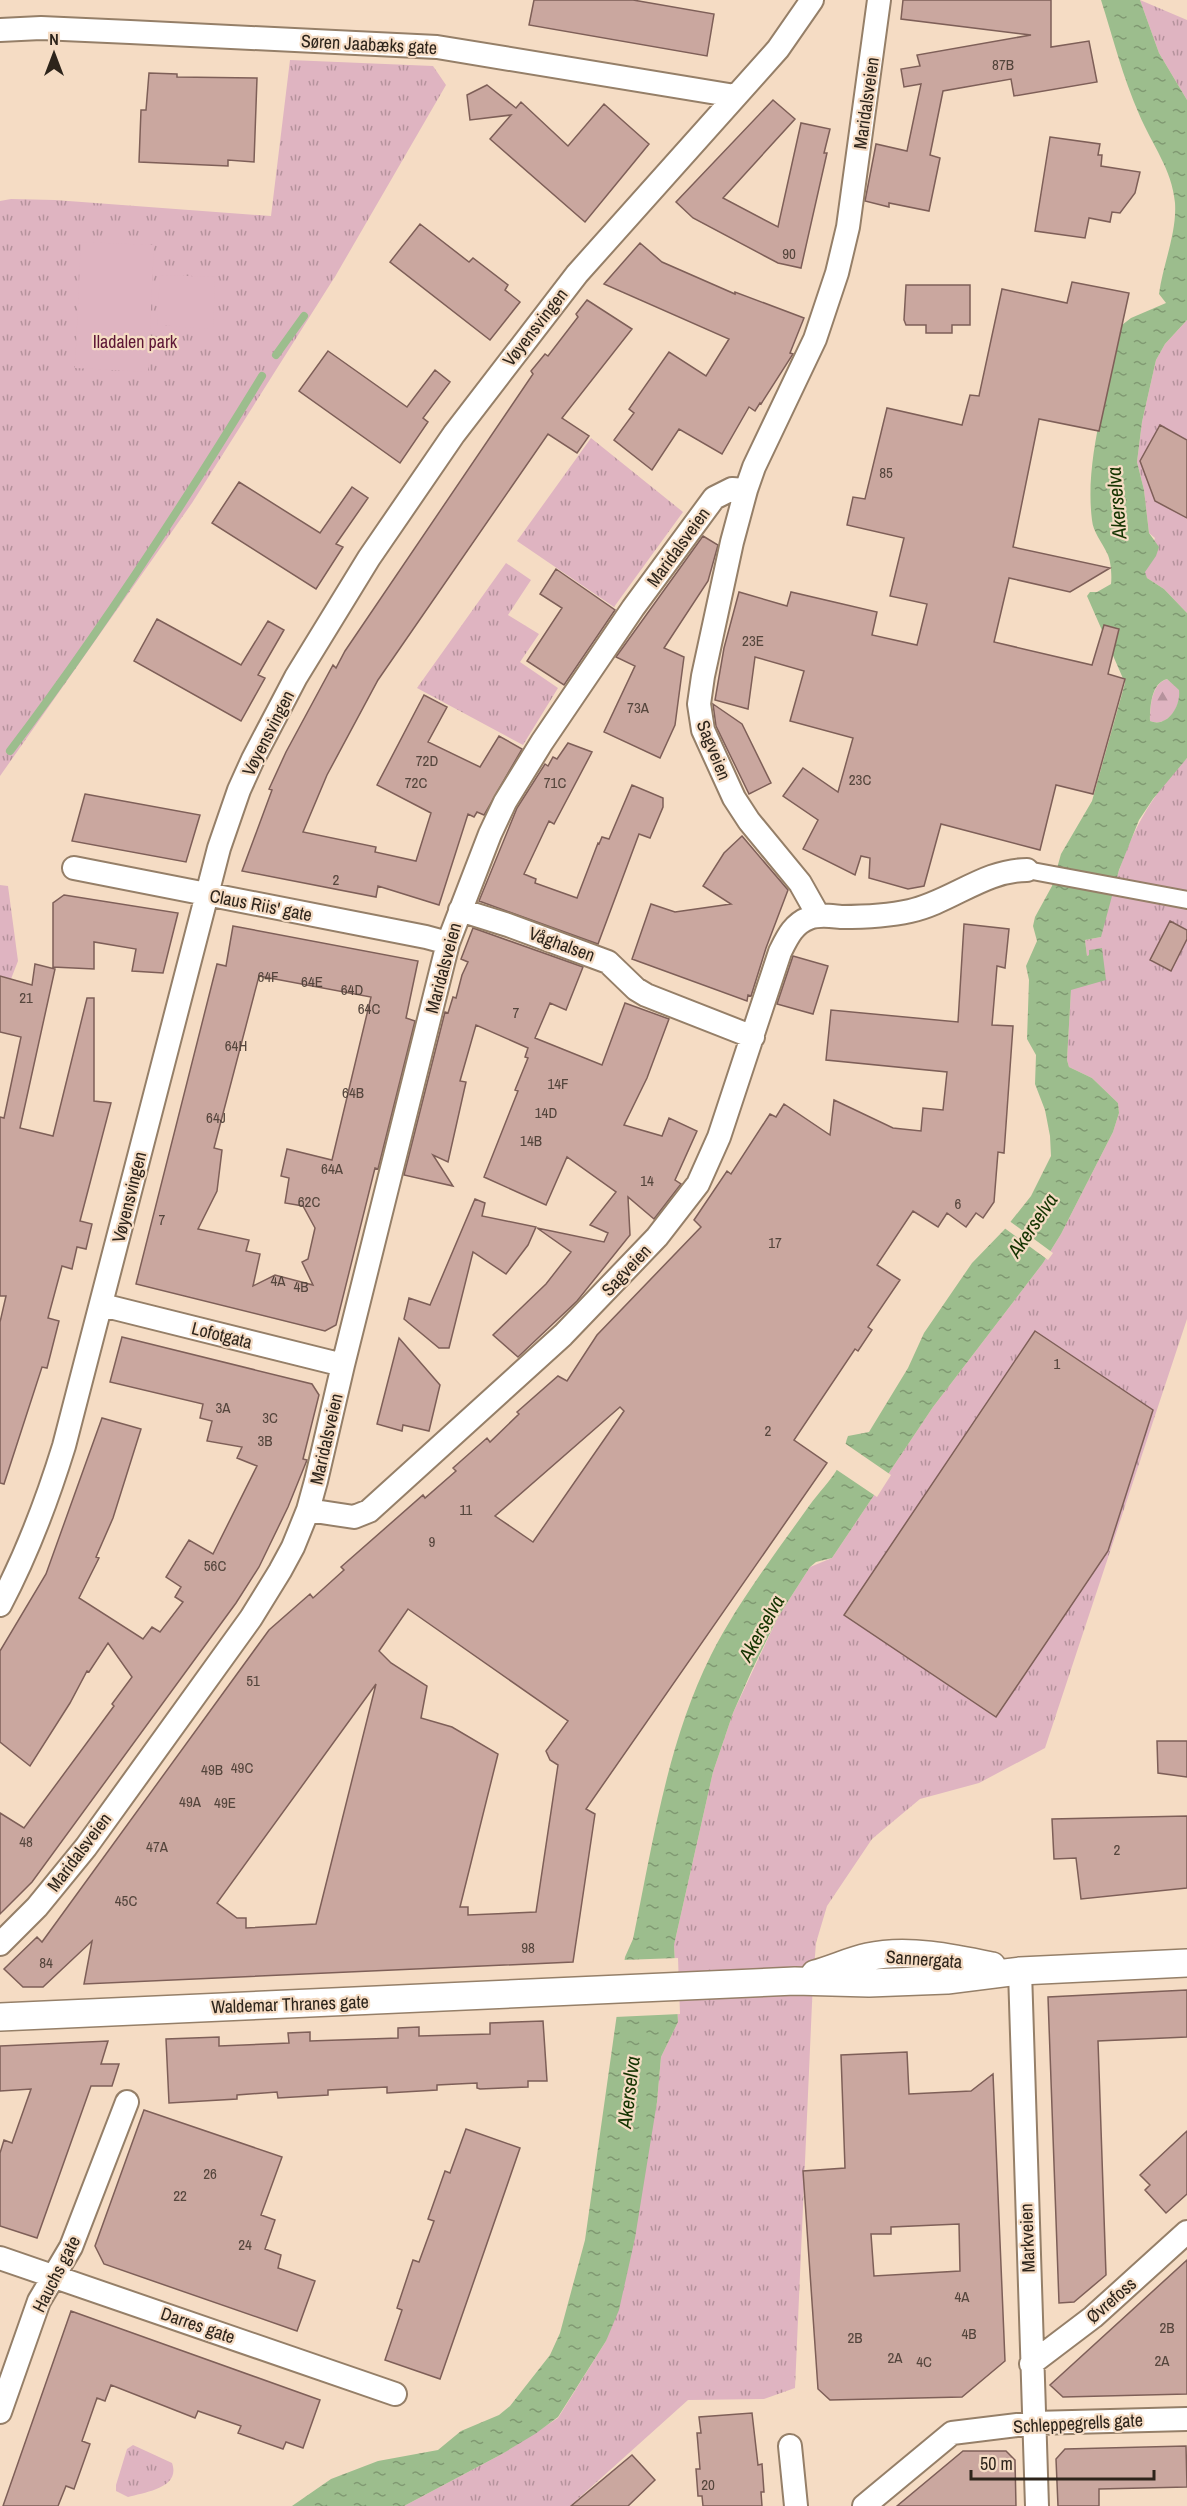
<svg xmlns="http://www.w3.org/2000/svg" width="1187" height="2506" viewBox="0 0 1187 2506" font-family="'Archivo Narrow',sans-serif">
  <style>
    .grass { fill: url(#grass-tufts) }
    .forest { fill: url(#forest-firs) }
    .pitch { fill: #dfb4c1 }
    .water { fill: url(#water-ripples); fill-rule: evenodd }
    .pier { fill: #f5dcc4 }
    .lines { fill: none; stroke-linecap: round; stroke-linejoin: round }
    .stream { stroke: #9cbd8d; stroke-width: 8 }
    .building { fill: #caa79f; stroke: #7e5f58; stroke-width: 1.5; fill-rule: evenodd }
    .pedestrian-casing { stroke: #957f68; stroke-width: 20 }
    .minor-casing { stroke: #957f68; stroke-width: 26 }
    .tertiary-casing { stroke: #957f68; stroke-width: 30 }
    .pedestrian { stroke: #fff; stroke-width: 16 }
    .minor { stroke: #fff; stroke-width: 22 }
    .tertiary { stroke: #fff; stroke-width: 27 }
    .labels { text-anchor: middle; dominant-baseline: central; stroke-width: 4.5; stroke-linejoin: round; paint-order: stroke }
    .number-label { font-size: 15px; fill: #54453c }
    .street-label { font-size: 18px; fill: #2d241b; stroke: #f5dcc4 }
    .park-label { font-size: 18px; fill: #5d1635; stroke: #f5dcc4 }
    .water-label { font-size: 20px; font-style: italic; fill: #143300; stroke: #f5dcc4 }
  </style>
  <defs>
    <pattern id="grass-tufts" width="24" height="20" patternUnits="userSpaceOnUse" patternTransform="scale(1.5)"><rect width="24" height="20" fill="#dfb4c1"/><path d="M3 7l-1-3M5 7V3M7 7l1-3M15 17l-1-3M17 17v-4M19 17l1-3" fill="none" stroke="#b5929c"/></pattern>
    <pattern id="forest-firs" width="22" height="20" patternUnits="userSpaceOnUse" patternTransform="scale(1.5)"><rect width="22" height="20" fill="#dfb4c1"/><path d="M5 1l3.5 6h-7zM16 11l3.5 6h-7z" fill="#b5929c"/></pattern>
    <pattern id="water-ripples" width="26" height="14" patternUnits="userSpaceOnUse" patternTransform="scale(1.5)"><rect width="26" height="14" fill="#9cbd8d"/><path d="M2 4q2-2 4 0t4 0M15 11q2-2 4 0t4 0" fill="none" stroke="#809972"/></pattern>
  </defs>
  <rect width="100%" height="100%" fill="#f5dcc4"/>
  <path class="grass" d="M1140 0 1187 20V100L1159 53Z
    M290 60 433 66 446 85 336 275 192 503 0 776V201L11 199 55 200 271 216Z
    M1187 320V613L1164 589 1147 578 1144 572 1155 538 1149 533 1144 490 1137 462 1142 422 1156 360 1165 344Z
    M591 438 683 512 614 607 517 541Z
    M506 563 531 580 508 615 539 634 520 662 558 688 523 745 417 688Z
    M1187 758V1319L1045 1748 979 1783 920 1799 872 1839 827 1906 816 1943 813 1981 795 2388 764 2399 688 2400 570 2506H404L502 2454 558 2418 606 2341 646 2156 657 2102 661 2057 678 2022 674 1945 713 1772 733 1713 778 1617 810 1567 832 1558 933 1407 1043 1263 1061 1234 1113 1132 1119 1113 1118 1103 1092 1078 1069 1067 1067 1060 1071 989 1090 955 1087 956 1085 940 1101 937C1101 925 1106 912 1110 901 1126 842 1145 802 1187 758Z
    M0 885 8 886 18 961 11 979 0 976Z
    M133 2445 172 2463C181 2488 145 2492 128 2497L116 2491V2485L127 2449Z"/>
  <path class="forest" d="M1167 679 1180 690C1181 707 1167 728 1150 721 1150 707 1151 684 1167 679Z"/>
  <path class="pitch" d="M81 242 154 245 148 372 75 368Z
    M160 275 215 277 213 329 157 325Z"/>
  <path class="water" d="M1101 0H1140L1159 53 1187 100V320L1165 344 1156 360 1142 422 1137 462 1144 490 1149 533 1159 547 1156 556 1145 572 1147 578 1164 589 1187 613V758L1153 799 1139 820 1119 870 1101 937 1085 940 1087 956 1089 955V950L1102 948 1106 980 1071 990 1067 1060 1069 1067 1092 1078 1118 1103 1119 1113 1113 1132 1061 1234 1043 1263 933 1407 832 1558 816 1562 810 1567 778 1617 752 1670 733 1713 713 1772 674 1945 678 2022 661 2057 657 2102 635 2238 619 2310 606 2341 558 2417 535 2434 502 2454 404 2506H292L331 2479 378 2461 438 2450 461 2431 499 2415 510 2406 550 2355 560 2333 585 2240 625 1957 633 1939C653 1843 667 1743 711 1655 738 1602 775 1554 809 1506 818 1493 831 1481 839 1466 844 1457 844 1446 848 1436L869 1432 908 1368 924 1333 972 1263 1004 1230 1031 1196 1051 1156 1050 1136 1045 1110 1035 1084 1036 1055 1027 1039 1029 980 1026 966 1037 941 1033 926 1035 917 1052 886 1061 854 1092 801 1125 683 1087 596 1090 592H1097L1111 584C1112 576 1111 560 1107 553 1102 542 1093 532 1092 520 1084 459 1109 385 1122 325L1131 318 1166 303 1159 294C1163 264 1177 233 1175 203 1172 169 1152 145 1139 114 1123 78 1113 38 1101 0ZM1167 679 1179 690C1181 707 1167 728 1150 721 1150 707 1151 683 1167 679Z"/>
  <path class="pier" d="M1008 1220 1053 1253 1048 1260 1003 1227Z
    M843 1442 891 1475 877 1497 834 1468Z
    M678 1958 680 2014 615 2017 622 1960Z"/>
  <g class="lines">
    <path class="stream" d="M276 355 304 316
      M10 751C101 631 183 505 262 376"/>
  </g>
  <path class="building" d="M534 0H633L714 14 707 56 529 25Z
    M903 0H1051V47L1089 41 1097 82 1014 96 1011 79 943 91 930 155 940 158 929 211 889 203V207L865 201 876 144 907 151 921 84 904 87 901 69 920 66 917 55 1031 35 901 19Z
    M149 73 177 74V77L257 78 254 162 228 160V166L139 162 141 110H146Z
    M487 85 516 108 521 102 568 146 604 104 649 144 585 222 490 139 511 115 470 120 467 95Z
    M773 100 795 119 723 198 778 227 801 123 830 129 824 153H827L801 268 778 263 693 218 676 202Z
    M1050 137 1100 144 1098 155H1102L1101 166 1140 172 1135 193 1120 213 1112 212 1110 222 1089 218 1085 238 1035 231Z
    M420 224 469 262 473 258 508 285 505 290 520 302 490 340 390 262Z
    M640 243 662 262 735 294V292L804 318 790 353 793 354 761 404 760 403 755 411 749 407 722 454 679 429 652 470 614 440 634 413 629 409 669 352 706 376 729 339 604 284Z
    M1072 282 1129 293 1099 431 1039 419 1013 547 1110 568 1070 592 1009 578 994 642 1092 665 1104 625 1119 629 1108 674 1125 679 1093 794 1056 785 1040 850 941 824 924 886 908 889 869 878 870 858 861 856 855 875 803 849 818 820 783 796 803 768 838 792 853 738 790 721 804 671 755 657 748 709 715 700 724 648 739 592 787 606 791 592 877 612 872 635 917 645 927 604 890 596 904 538 847 525 853 497 865 499 887 408 962 425 970 395 979 396 1002 289 1067 303Z
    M906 285H970V325H952V333H926V325H906L904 320Z
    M587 300 632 329 562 418 589 436 577 453 548 434 378 680 327 775 303 832 376 847 375 852 416 861 431 813 377 785 424 695 447 707 428 742 480 767 499 736 522 749 484 815 477 812 474 817 468 814 439 905 378 886 376 897 242 871 272 790 269 789 286 752 333 665 336 668 345 651 533 374 531 371 545 354 548 356 578 317 576 314Z
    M328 351 407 407 435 370 450 382 423 418 428 422 400 463 299 391Z
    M1160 425 1187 440V518L1155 501 1140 461Z
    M239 482 320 533 352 487 368 498 336 544 343 547 316 589 212 523Z
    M703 536 718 545 708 581 664 648 684 657 675 725 660 758 604 732 635 666 616 657Z
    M556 569 615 610 564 685 527 661 562 608 540 594Z
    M157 619 241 665 268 621 284 630 258 675 265 678 241 721 134 661Z
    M713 704 742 724 771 783 749 794 716 726Z
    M568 743 592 752 554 824 549 821 524 874 536 879 535 883 577 898 598 843 599 844 602 837 609 839 632 785 663 798V807L650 838 639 834 598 944 479 901 517 808 545 764 548 766 553 757 557 759Z
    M85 794 200 815 186 862 72 841Z
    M742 836 788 890 766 948 751 996 748 995 747 1001 632 959 651 904 675 912 731 904 703 886 724 853Z
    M64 895 178 913 163 973 132 971 136 949 94 942V969L53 967V903Z
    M1170 921 1187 930V939L1171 971 1150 960Z
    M964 924 1009 929 1005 968 997 966 992 1025 1013 1026 1004 1153 998 1152 994 1202 983 1218 976 1213 966 1227 947 1213 938 1227 913 1211 877 1265 900 1280 868 1327 872 1330 858 1351 855 1349 794 1440 827 1463 586 1809 595 1814 573 1962 84 1984 92 1941 43 1987H23L4 1969 37 1937 42 1942 269 1630 310 1594 313 1598 344 1570 341 1567 423 1495 425 1498 456 1471 453 1468 487 1438 490 1442 519 1414 517 1412 558 1376 567 1381 597 1335 701 1227 694 1220 727 1171 731 1174 770 1114 776 1117 784 1104 830 1135 834 1100 893 1128 921 1131 923 1108 943 1110 947 1072 826 1060 831 1010 958 1022ZM620 1407 624 1411 533 1542 495 1516ZM408 1609 568 1721 546 1751 550 1760 558 1765 536 1912 468 1915V1907H460L498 1754 452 1727 421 1718 427 1686 391 1663 379 1651ZM376 1684 316 1924 246 1928V1918H237L217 1903Z
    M233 926 418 961 406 1018 415 1021 378 1169 375 1168 336 1325 325 1331 136 1284 217 964 226 966ZM259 976 371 997 332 1160 287 1149 281 1176 289 1178 285 1203 303 1206 315 1228 308 1259 302 1262 313 1285 275 1275 253 1286 260 1254 246 1251 249 1240 198 1229 217 1191 222 1150 214 1148Z
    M473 928 583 967 566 1010 550 1003 535 1038 602 1065 625 1003 669 1019 647 1078 624 1125 662 1136 669 1118 697 1131 675 1180 681 1184 654 1219 628 1197 630 1235 577 1301 518 1357 493 1335 546 1284 571 1252 537 1228 604 1242 608 1233 590 1225 616 1192 567 1157 546 1205 484 1177 518 1091 515 1090 528 1058 525 1057 528 1048 476 1025 460 1081 466 1082 448 1162 433 1155 453 1186 404 1175 445 1012 448 1013 453 997 456 998 462 975 468 962 461 959Z
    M793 956 828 966 813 1014 777 1004Z
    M35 964 55 969 20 1128 53 1136 87 998H94V1101L111 1103 80 1221 92 1224 86 1249 77 1247 72 1269 62 1266 48 1318 59 1321 47 1368 42 1367 4 1484 0 1483V1322L6 1296H0V1117L4 1118 21 1037 0 1032V976L32 985Z
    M475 1199 485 1203 482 1216 536 1227 528 1245 506 1274 473 1252 449 1348H439L404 1319 409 1298 430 1305Z
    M1035 1331 1153 1410 1108 1551 996 1717 844 1615Z
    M122 1337 312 1384 319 1395 303 1459 307 1460 288 1507 259 1567 236 1603 32 1882 0 1914V1813L24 1828 114 1706 112 1704 132 1677 108 1643 89 1672 87 1671 70 1703 30 1766 0 1742V1651L46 1574 102 1418 141 1429 113 1518 96 1557 99 1558 79 1598 143 1639 152 1627 160 1632 183 1602 175 1597 181 1587 166 1577 189 1540 213 1554 257 1466 237 1458 242 1447 207 1441 212 1421 200 1418 203 1404 110 1382Z
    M399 1338 440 1385 429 1431 403 1425 402 1431 377 1424Z
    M1157 1741H1187V1777L1158 1773Z
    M1187 1816V1888L1081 1899 1076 1858 1054 1859 1052 1819Z
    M1187 1990V2037L1098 2041 1106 2275 1074 2302 1059 2303 1048 1997Z
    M543 2021 547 2081H528V2087L480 2089 477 2088V2083L437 2085V2090L387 2093V2087L328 2090V2095L278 2098 277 2092 237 2095V2099L169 2103 166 2039 219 2037V2046L289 2043 288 2033 310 2032V2041L398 2038V2028L419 2027V2036L490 2034V2023Z
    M108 2041 101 2064H119L112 2086H91L37 2238 0 2226V2153L4 2140 12 2143 31 2089 0 2091V2046Z
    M907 2052 909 2094 971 2091 993 2074 1005 2361 962 2397 830 2400 818 2389 803 2171 845 2168 841 2055ZM959 2224 960 2271 874 2276 871 2234H891V2227Z
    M144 2110 282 2157 261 2215 275 2220 265 2249 281 2255 278 2268 315 2281 297 2331 104 2264 95 2246Z
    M466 2129 520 2148 440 2379 385 2360 402 2310 397 2308 413 2260 419 2262 434 2221 428 2219 445 2171 450 2173Z
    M1187 2131V2194L1166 2213 1145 2190 1150 2185 1140 2175Z
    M1187 2260V2394L1063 2397 1050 2385Z
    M71 2311 320 2400 303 2448 286 2442 283 2449 238 2433 241 2426 198 2411 195 2418 111 2385 105 2401 97 2398 82 2441 90 2444 74 2489 66 2486 58 2506H3Z
    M752 2413 758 2465 762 2464 764 2492H761L762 2506H703L702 2496H698L696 2469H700L697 2433H701L699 2417Z
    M1186 2446 1187 2487 1099 2489V2506H1058L1056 2459 1065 2449Z
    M963 2451H1006L1015 2460 1016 2506H897Z
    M632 2455 655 2480 628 2506H571Z"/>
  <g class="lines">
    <g class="pedestrian-casing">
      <path id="pedestrian" d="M1027 870 1187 900"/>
    </g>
    <g class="minor-casing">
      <path id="minor" d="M0 30 41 28 130 32 437 47 735 96
        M74 868 426 937 448 943
        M460 910 508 925 608 962 636 989 646 995 753 1037
        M818 915 800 883 749 821 734 798 703 730 699 704 703 676 732 542 746 490 754 467 815 339 837 273 848 227 879 0
        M102 1305 343 1365
        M308 1510 354 1517 369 1511 563 1335 657 1237 698 1184 719 1137 780 952C787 938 793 924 809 918 819 914 830 916 841 917 864 917 888 916 910 911 951 902 984 870 1027 870
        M0 1605C27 1554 47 1501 64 1446L219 848 239 790 253 759 296 677 369 558 454 434 577 274 778 49 812 0
        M0 1944 37 1907 86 1847 251 1618 280 1571 293 1547 308 1510 316 1481 343 1365 448 943 490 834 505 802 542 742 633 608 714 498 732 489 746 490
        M1020 1971 1037 2506
        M0 2258 395 2394
        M1031 2364 1093 2317 1187 2232
        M0 2412 39 2301 71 2247 127 2102
        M790 2446 796 2506
        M864 2506 952 2433 1034 2423 1187 2419"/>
    </g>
    <g class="tertiary-casing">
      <path id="tertiary" d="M815 1974C833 1969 850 1961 868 1957 907 1948 954 1958 992 1966
        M0 2017 795 1981 869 1983 947 1980 1020 1971 1187 1963"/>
    </g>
    <use href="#pedestrian" class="pedestrian"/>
    <use href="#minor" class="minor"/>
    <use href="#tertiary" class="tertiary"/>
  </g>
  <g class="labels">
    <g class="number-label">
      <text x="1003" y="64">87B</text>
      <text x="789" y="253">90</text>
      <text x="886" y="472">85</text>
      <text x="753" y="640">23E</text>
      <text x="638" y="707">73A</text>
      <text x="427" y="760">72D</text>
      <text x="860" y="779">23C</text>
      <text x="416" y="782">72C</text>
      <text x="555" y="782">71C</text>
      <text x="336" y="879">2</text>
      <text x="268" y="976">64F</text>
      <text x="312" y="981">64E</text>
      <text x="352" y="989">64D</text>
      <text x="26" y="997">21</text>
      <text x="369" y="1008">64C</text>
      <text x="516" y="1012">7</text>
      <text x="236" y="1045">64H</text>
      <text x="558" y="1083">14F</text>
      <text x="353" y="1092">64B</text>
      <text x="546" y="1112">14D</text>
      <text x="216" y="1117">64J</text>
      <text x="531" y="1140">14B</text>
      <text x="332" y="1168">64A</text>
      <text x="647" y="1180">14</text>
      <text x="309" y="1201">62C</text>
      <text x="958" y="1203">6</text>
      <text x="162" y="1219">7</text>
      <text x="775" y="1242">17</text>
      <text x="278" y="1280">4A</text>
      <text x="301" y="1286">4B</text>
      <text x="1057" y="1363">1</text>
      <text x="223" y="1407">3A</text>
      <text x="270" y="1417">3C</text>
      <text x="768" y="1430">2</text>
      <text x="265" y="1440">3B</text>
      <text x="466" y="1509">11</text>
      <text x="432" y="1541">9</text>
      <text x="215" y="1565">56C</text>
      <text x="253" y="1680">51</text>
      <text x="242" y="1767">49C</text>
      <text x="212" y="1769">49B</text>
      <text x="190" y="1801">49A</text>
      <text x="225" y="1802">49E</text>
      <text x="26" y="1841">48</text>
      <text x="157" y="1846">47A</text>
      <text x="1117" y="1849">2</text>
      <text x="126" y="1900">45C</text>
      <text x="528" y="1947">98</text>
      <text x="46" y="1962">84</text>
      <text x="210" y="2173">26</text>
      <text x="180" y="2195">22</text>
      <text x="245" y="2244">24</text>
      <text x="962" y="2296">4A</text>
      <text x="1167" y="2327">2B</text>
      <text x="969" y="2333">4B</text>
      <text x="855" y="2337">2B</text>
      <text x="895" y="2357">2A</text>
      <text x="1162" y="2360">2A</text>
      <text x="924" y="2361">4C</text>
      <text x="708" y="2484">20</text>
    </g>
    <g class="street-label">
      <text transform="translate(369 44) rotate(3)">Søren Jaabæks gate</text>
      <text transform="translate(866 103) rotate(-82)">Maridalsveien</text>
      <text transform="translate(535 327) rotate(-52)">Vøyensvingen</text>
      <text transform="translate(678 547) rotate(-54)">Maridalsveien</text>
      <text transform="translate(268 733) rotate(-63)">Vøyensvingen</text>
      <text transform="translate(714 750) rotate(68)">Sagveien</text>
      <text transform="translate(261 905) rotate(11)">Claus Riis' gate</text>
      <text transform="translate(562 944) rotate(20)">Våghalsen</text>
      <text transform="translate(443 968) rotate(-75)">Maridalsveien</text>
      <text transform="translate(129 1197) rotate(-76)">Vøyensvingen</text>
      <text transform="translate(626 1270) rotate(-47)">Sagveien</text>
      <text transform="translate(222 1335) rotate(14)">Lofotgata</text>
      <text transform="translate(326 1439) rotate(-77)">Maridalsveien</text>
      <text transform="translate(79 1852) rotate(-53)">Maridalsveien</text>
      <text transform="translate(924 1959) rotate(4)">Sannergata</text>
      <text transform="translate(290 2004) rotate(-2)">Waldemar Thranes gate</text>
      <text transform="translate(1027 2238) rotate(-92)">Markveien</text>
      <text transform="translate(56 2274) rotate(-63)">Hauchs gate</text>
      <text transform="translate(1111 2300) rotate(-41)">Øvrefoss</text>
      <text transform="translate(198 2325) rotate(19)">Darres gate</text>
      <text transform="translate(1078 2423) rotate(-3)">Schleppegrells gate</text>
    </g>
    <g class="park-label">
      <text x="135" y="341">Iladalen park</text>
    </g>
    <g class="water-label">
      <text transform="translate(1116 503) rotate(-95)">Akerselva</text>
      <text transform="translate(1032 1225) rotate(-56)">Akerselva</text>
      <text transform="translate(761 1628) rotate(-61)">Akerselva</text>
      <text transform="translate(628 2092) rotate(-83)">Akerselva</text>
    </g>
  </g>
  <g transform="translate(54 54)" stroke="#f5dcc4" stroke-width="4.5" paint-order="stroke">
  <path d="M0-4.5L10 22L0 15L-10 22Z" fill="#2d241b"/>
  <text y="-9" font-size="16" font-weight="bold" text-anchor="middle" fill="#2d241b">N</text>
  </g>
  <path d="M971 2470v9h183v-9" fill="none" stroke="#2d241b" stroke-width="3"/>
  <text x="980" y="2470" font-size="18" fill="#2d241b" stroke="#f5dcc4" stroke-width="4.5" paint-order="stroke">50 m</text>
</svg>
